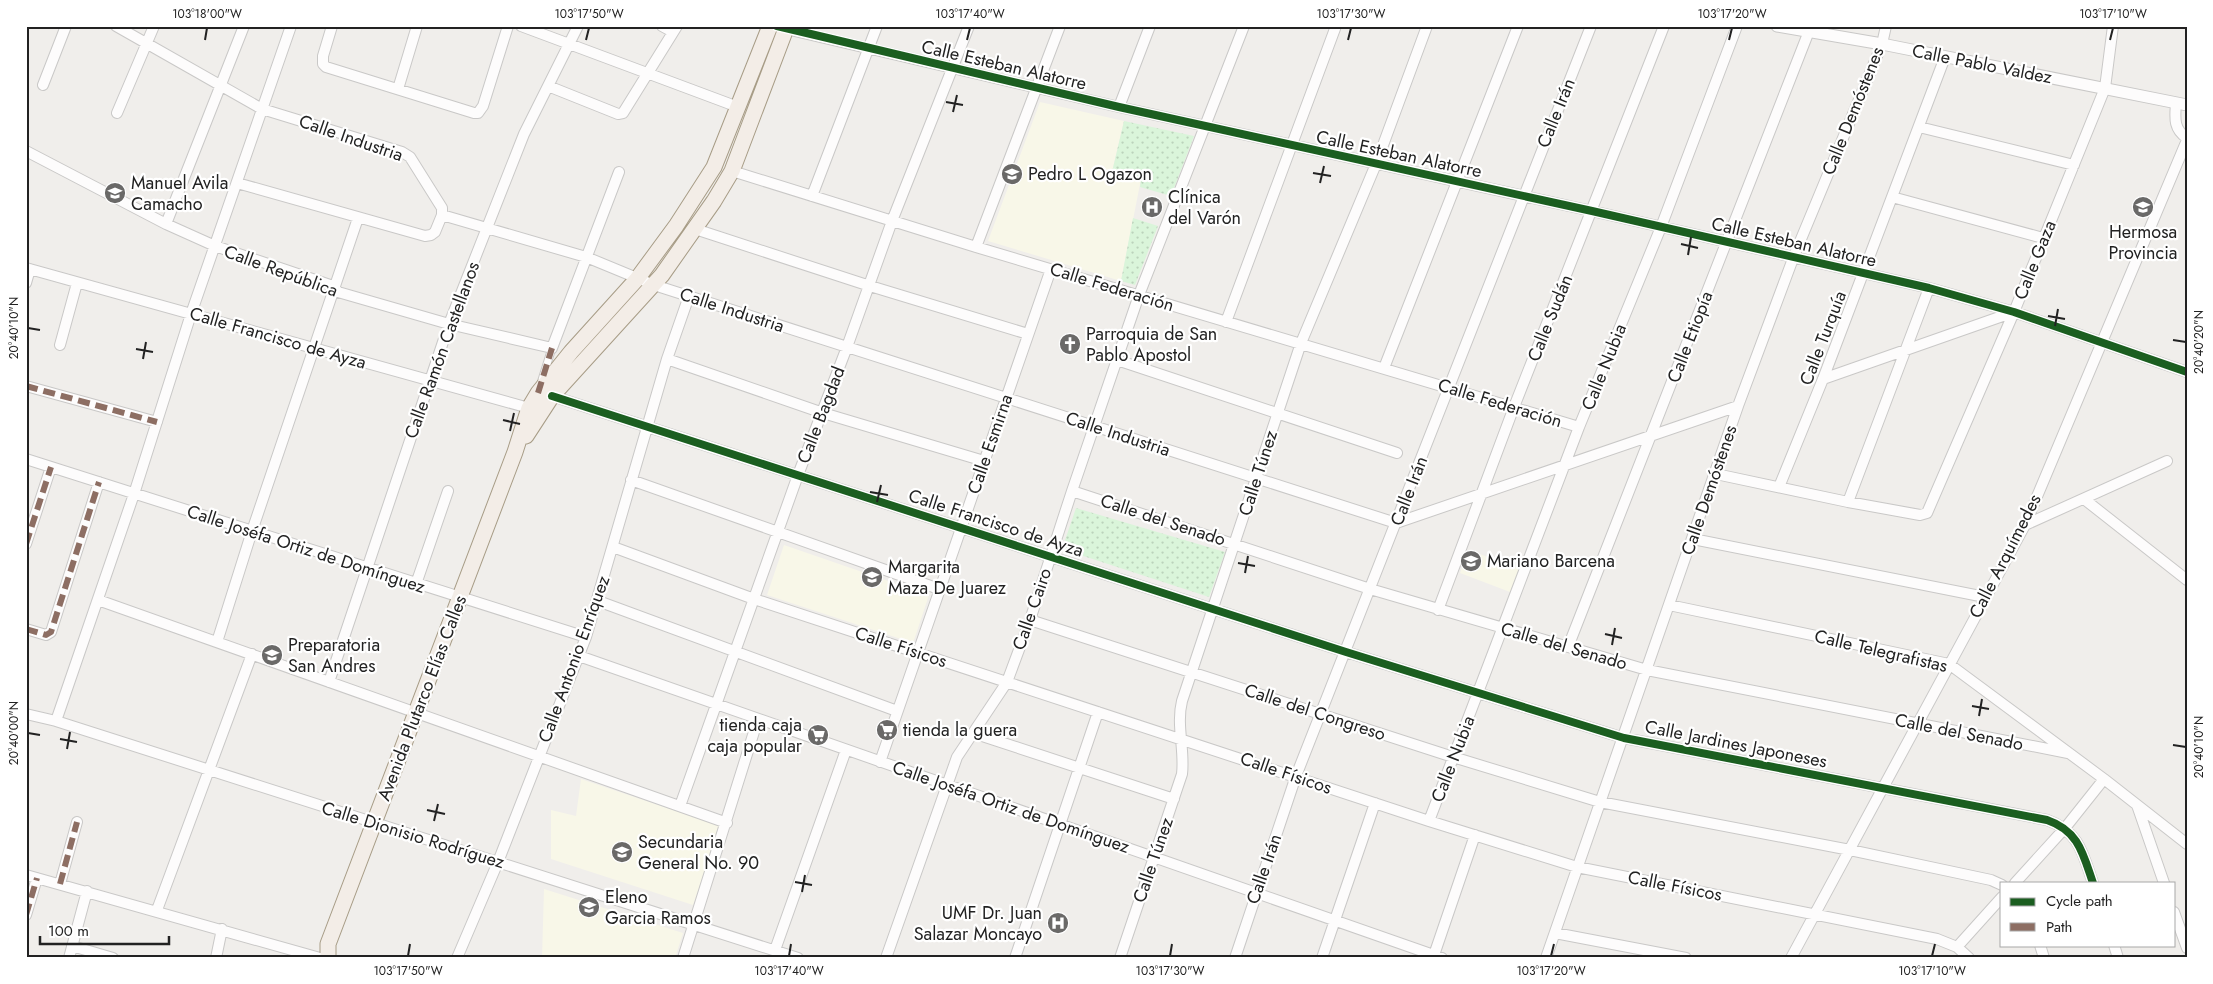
<svg xmlns="http://www.w3.org/2000/svg" width="2213" height="984" viewBox="0 0 2213 984" font-family="Jost,sans-serif">
  <style>
    .education { fill: #f8f7e8 }
    .park { fill: url(#park-dots) }
    .lines { fill: none; stroke-linecap: round; stroke-linejoin: round }
    .pedestrian-casing { stroke: #c9c8c7; stroke-width: 9 }
    .minor-casing { stroke: #c9c8c7; stroke-width: 12 }
    .tertiary-casing { stroke: #c9c8c7; stroke-width: 13 }
    .primary-casing { stroke: #a79c86; stroke-width: 17 }
    .pedestrian { stroke: #fdfcfc; stroke-width: 7 }
    .minor { stroke: #fdfcfc; stroke-width: 10 }
    .tertiary { stroke: #fdfcfc; stroke-width: 11 }
    .primary { stroke: #f3ede7; stroke-width: 15 }
    .quiet { stroke: #8d6e63; stroke-width: 6; stroke-dasharray: 12 6; stroke-linecap: butt }
    .cycleway-casing { stroke: #fff; stroke-width: 11 }
    .cycleway { stroke: #1b5e20; stroke-width: 8 }
    .ticks { fill: none; stroke: #222; stroke-width: 2 }
    .labels { text-anchor: middle; dominant-baseline: central; stroke-width: 4.5; stroke-linejoin: round; paint-order: stroke }
    .street-label { font-size: 18px; fill: #222; stroke: #fff }
    .poi-label { font-size: 18px; fill: #222; stroke: #fff; text-anchor: start }
    .neatline { fill: none; stroke: #222; stroke-width: 2 }
    .ticks-label { font-size: 12px; text-anchor: middle; fill: #222 }
  </style>
  <defs>
    <pattern id="park-dots" width="8" height="8" patternUnits="userSpaceOnUse" patternTransform="scale(1.25)"><rect width="8" height="8" fill="#daf5da"/><path d="M2 2h.1M6 6h.1" fill="none" stroke="#bbd2bb" stroke-width="1.8" stroke-linecap="round"/></pattern>
  </defs>
  <rect width="100%" height="100%" fill="#f0eeeb"/>
  <path class="education" d="M1040 102 1124 121 1112 172 1141 179 1121 281 988 241Z
    M784 545 929 595 913 643 767 595Z
    M1469 550 1520 569 1510 592 1460 573Z
    M581 779 720 826 693 905 551 859V810L576 816Z
    M544 889 683 933 675 958H542Z"/>
  <path class="park" d="M1124 121 1194 136 1171 196 1140 187 1141 179 1112 172Z
    M1133 218 1158 226 1135 285 1121 281Z
    M1076 508 1225 552 1209 597 1062 549Z"/>
  <g class="lines">
    <g class="pedestrian-casing">
      <path id="pedestrian" d="M541 383 552 348"/>
    </g>
    <g class="minor-casing">
      <path id="minor" d="M116 26 262 109 402 152 410 157 442 208V215L435 232 431 235 425 236 237 183
        M332 26 323 56V64L326 67 474 113H478L483 106 508 26
        M521 26 738 107
        M662 26 673 32
        M786 29 1119 107 1592 211 1929 288 2014 312 2187 372
        M43 85 66 26
        M548 86 618 114 623 113 677 26
        M398 89 417 26
        M2176 103C2175 117 2173 129 2187 138
        M1119 107 1150 26
        M117 113 154 26
        M1919 127 2074 165
        M26 151 166 224 215 246 333 286 338 292 449 324 552 348 619 172
        M732 171 976 247 1579 427
        M812 196 877 26
        M1892 197 2043 238
        M442 215 586 257 654 285 1396 523 1738 406
        M166 224 244 26
        M695 229 870 286 1028 334
        M976 247 1060 26
        M26 268 529 408
        M26 283 30 269
        M1226 322 1336 26
        M60 345 77 283
        M667 359 823 413 984 461
        M1117 360 1397 453
        M1384 368 1518 26
        M1823 379 2014 312
        M26 386 157 422
        M552 396 1346 652 1624 738 2047 820C2079 831 2083 854 2093 883
        M26 459 586 637
        M1716 474 1848 502 1920 515 1927 513 2014 312 2105 88 2113 26
        M631 480 939 589
        M1779 487 1823 379 1945 57
        M1072 491 1370 589 1647 670 2068 753
        M2084 499 2187 580
        M1848 502 1929 288
        M2025 525 2167 461
        M1693 539 1985 597
        M26 544 51 467
        M613 547 754 599 1429 821 1577 867 1937 939 1957 947 1969 958
        M416 584 448 491
        M98 600 727 823
        M598 601 897 711
        M1669 605 1949 664 2104 779 2187 844
        M1438 610 1514 407 1664 26
        M1030 620 1453 757 1600 802 1850 850 1991 880 2002 885
        M26 629 46 635 51 632 99 482
        M217 642 252 531 358 218
        M1568 647 1811 26
        M579 656 1442 958
        M329 682 449 324 524 134 578 26
        M26 714 56 721 798 958
        M56 721 134 494 191 314 291 26
        M973 733 1174 799
        M880 762 1051 269
        M2137 805 2164 883
        M680 806 798 475 847 347 892 221 969 26
        M1429 821 1579 427 1661 227 1737 26
        M26 875 320 958
        M2015 883 2065 828 2104 779
        M60 884 77 822
        M157 910 252 654
        M2174 912 2187 948
        M26 915 37 878
        M1555 933 1686 958
        M2040 945 2044 958
        M2114 945 2118 958
        M72 946 113 958
        M1957 947 2002 897
        M775 950 846 750
        M69 958 87 891
        M216 958 222 929
        M457 958 498 862 586 637 667 359 689 296
        M683 958 758 719
        M886 958 957 757 1007 682 1030 620 1072 491 1139 295 1244 26
        M1015 958 1098 712
        M1120 958 1182 774C1185 750 1176 725 1182 701L1301 343 1376 164 1427 26
        M1235 958 1296 776 1591 26
        M1322 958 1375 803
        M1433 958 1475 835
        M1546 958 1738 406 1794 256 1882 44 1886 26
        M1791 958 2025 525 2187 140"/>
    </g>
    <g class="tertiary-casing">
      <path id="tertiary" d="M1777 26 1882 44 2187 105"/>
    </g>
    <g class="primary-casing">
      <path id="primary" d="M526 436 552 396 662 275 714 201 732 171 787 26
        M328 958V944L515 452 529 408 538 393 571 352 637 279 676 226 714 167 770 26"/>
    </g>
    <use href="#pedestrian" class="pedestrian"/>
    <use href="#minor" class="minor"/>
    <use href="#tertiary" class="tertiary"/>
    <use href="#primary" class="primary"/>
    <path class="quiet" d="M26 386 157 422
      M538 393 552 348
      M26 544 51 467
      M26 629 46 635 51 632 99 482
      M60 884 77 822
      M26 915 37 878"/>
    <g class="cycleway-casing">
      <path id="cycleway" d="M777 26 1119 107 1592 211 1929 288 2014 312 2187 372
        M552 396 1346 652 1624 738 2047 820C2079 831 2083 854 2093 883"/>
    </g>
    <use href="#cycleway" class="cycleway"/>
  </g>
  <path class="ticks" d="M205 40 207 28M586 40 589 28M967 40 970 28M1348 40 1351 28M1729 40 1732 28M2110 40 2113 28M946 102 963 105M953 112 957 95M1313 173 1331 176M1320 183 1324 166M1681 244 1698 248M1688 255 1691 237M2048 316 2065 319M2055 326 2058 309M28 328 40 330M2173 340 2186 342M136 349 153 352M143 359 146 342M503 420 520 424M510 431 514 413M870 492 888 495M877 502 881 485M1238 563 1255 566M1245 573 1248 556M1605 634 1622 638M1612 645 1615 628M1972 706 1989 709M1979 716 1982 699M28 733 40 735M60 739 77 742M2173 745 2186 747M67 749 70 732M427 810 445 814M434 821 438 804M795 882 812 885M802 892 805 875M408 956 410 944M789 956 791 944M1170 956 1172 944M1551 956 1554 944M1932 956 1935 944"/>
  <defs>
    <g id="school-disc" transform="scale(1.125)"><circle r="9.5" fill="#6a6968" stroke="#fff"/><path d="M0-5L7-2L0 1L-7-2ZM-4 1L0 2.5L4 1V4Q0 6-4 4Z" fill="#fff"/></g>
    <g id="hospital-disc" transform="scale(1.125)"><circle r="9.5" fill="#6a6968" stroke="#fff"/><path d="M-5-5h3v3.5h4V-5h3V5h-3V1.5h-4V5h-3Z" fill="#fff"/></g>
    <g id="church-disc" transform="scale(1.125)"><circle r="9.5" fill="#6a6968" stroke="#fff"/><path d="M-1.2-6h2.4v3.5h3.3v2.4h-3.3V6h-2.4V-.1h-3.3v-2.4h3.3Z" fill="#fff"/></g>
    <g id="university-disc" transform="scale(1.125)"><circle r="9.5" fill="#6a6968" stroke="#fff"/><path d="M0-5L7-2L0 1L-7-2ZM-4 1L0 2.5L4 1V4Q0 6-4 4Z" fill="#fff"/></g>
    <g id="supermarket-disc" transform="scale(1.125)"><circle r="9.5" fill="#6a6968" stroke="#fff"/><path d="M-6-5.5h2.5l.6 2H6L4.5 2H-2.5L-4.4-4H-6ZM-1.5 3.2a1.3 1.3 0 1 0 .1 0ZM3 3.2a1.3 1.3 0 1 0 .1 0Z" fill="#fff"/></g>
  </defs>
  <g fill-rule="evenodd">
    <use href="#school-disc" x="1012" y="174"/>
    <use href="#school-disc" x="115" y="193"/>
    <use href="#hospital-disc" x="1152" y="207"/>
    <use href="#school-disc" x="2143" y="207"/>
    <use href="#church-disc" x="1070" y="344"/>
    <use href="#school-disc" x="1471" y="561"/>
    <use href="#school-disc" x="872" y="577"/>
    <use href="#university-disc" x="272" y="655"/>
    <use href="#supermarket-disc" x="887" y="730"/>
    <use href="#supermarket-disc" x="818" y="735"/>
    <use href="#school-disc" x="622" y="852"/>
    <use href="#school-disc" x="589" y="907"/>
    <use href="#hospital-disc" x="1058" y="923"/>
  </g>
  <g class="labels">
    <g class="street-label">
      <text transform="translate(1982 64) rotate(11)">Calle Pablo Valdez</text>
      <text transform="translate(1004 65) rotate(13)">Calle Esteban Alatorre</text>
      <text transform="translate(1853 111) rotate(-68)">Calle Demóstenes</text>
      <text transform="translate(1556 113) rotate(-68)">Calle Irán</text>
      <text transform="translate(351 138) rotate(19)">Calle Industria</text>
      <text transform="translate(1399 154) rotate(12)">Calle Esteban Alatorre</text>
      <text transform="translate(1794 242) rotate(13)">Calle Esteban Alatorre</text>
      <text transform="translate(2035 260) rotate(-68)">Calle Gaza</text>
      <text transform="translate(281 271) rotate(20)">Calle República</text>
      <text transform="translate(1112 287) rotate(17)">Calle Federación</text>
      <text transform="translate(732 310) rotate(18)">Calle Industria</text>
      <text transform="translate(1550 318) rotate(-68)">Calle Sudán</text>
      <text transform="translate(1690 337) rotate(-69)">Calle Etiopía</text>
      <text transform="translate(278 338) rotate(16)">Calle Francisco de Ayza</text>
      <text transform="translate(1823 338) rotate(-69)">Calle Turquía</text>
      <text transform="translate(442 350) rotate(-70)">Calle Ramón Castellanos</text>
      <text transform="translate(1604 367) rotate(-68)">Calle Nubia</text>
      <text transform="translate(1500 403) rotate(17)">Calle Federación</text>
      <text transform="translate(821 415) rotate(-69)">Calle Bagdad</text>
      <text transform="translate(1118 434) rotate(18)">Calle Industria</text>
      <text transform="translate(990 444) rotate(-71)">Calle Esmirna</text>
      <text transform="translate(1258 473) rotate(-72)">Calle Túnez</text>
      <text transform="translate(1709 490) rotate(-71)">Calle Demóstenes</text>
      <text transform="translate(1409 491) rotate(-69)">Calle Irán</text>
      <text transform="translate(1163 520) rotate(18)">Calle del Senado</text>
      <text transform="translate(996 523) rotate(18)">Calle Francisco de Ayza</text>
      <text transform="translate(306 549) rotate(18)">Calle Joséfa Ortiz de Domínguez</text>
      <text transform="translate(2005 556) rotate(-63)">Calle Arquímedes</text>
      <text transform="translate(1032 609) rotate(-71)">Calle Cairo</text>
      <text transform="translate(1564 646) rotate(16)">Calle del Senado</text>
      <text transform="translate(901 647) rotate(18)">Calle Físicos</text>
      <text transform="translate(1881 651) rotate(13)">Calle Telegrafistas</text>
      <text transform="translate(574 659) rotate(-70)">Calle Antonio Enríquez</text>
      <text transform="translate(422 698) rotate(-69)">Avenida Plutarco Elías Calles</text>
      <text transform="translate(1315 712) rotate(18)">Calle del Congreso</text>
      <text transform="translate(1959 732) rotate(11)">Calle del Senado</text>
      <text transform="translate(1736 744) rotate(11)">Calle Jardines Japoneses</text>
      <text transform="translate(1453 759) rotate(-69)">Calle Nubia</text>
      <text transform="translate(1286 773) rotate(19)">Calle Físicos</text>
      <text transform="translate(1011 807) rotate(19)">Calle Joséfa Ortiz de Domínguez</text>
      <text transform="translate(413 835) rotate(17)">Calle Dionisio Rodríguez</text>
      <text transform="translate(1153 860) rotate(-71)">Calle Túnez</text>
      <text transform="translate(1264 869) rotate(-71)">Calle Irán</text>
      <text transform="translate(1675 886) rotate(11)">Calle Físicos</text>
    </g>
    <g class="poi-label">
      <text x="1028" y="174">Pedro L Ogazon</text>
      <text x="131" y="183">Manuel Avila<tspan x="131" dy="21">Camacho</tspan></text>
      <text x="1168" y="197">Clínica<tspan x="1168" dy="21">del Varón</tspan></text>
      <text x="2143" y="232" text-anchor="middle">Hermosa<tspan x="2143" dy="21">Provincia</tspan></text>
      <text x="1086" y="334">Parroquia de San<tspan x="1086" dy="21">Pablo Apostol</tspan></text>
      <text x="1487" y="561">Mariano Barcena</text>
      <text x="888" y="567">Margarita<tspan x="888" dy="21">Maza De Juarez</tspan></text>
      <text x="288" y="645">Preparatoria<tspan x="288" dy="21">San Andres</tspan></text>
      <text x="802" y="725" text-anchor="end">tienda caja<tspan x="802" dy="21">caja popular</tspan></text>
      <text x="903" y="730">tienda la guera</text>
      <text x="638" y="842">Secundaria<tspan x="638" dy="21">General No. 90</tspan></text>
      <text x="605" y="897">Eleno<tspan x="605" dy="21">Garcia Ramos</tspan></text>
      <text x="1042" y="913" text-anchor="end">UMF Dr. Juan<tspan x="1042" dy="21">Salazar Moncayo</tspan></text>
    </g>
  </g>
  <rect width="2213" height="984" fill="none" stroke="#ffffff" stroke-width="55"/>
  <rect x="2000" y="882" width="175" height="65" fill="#ffffff" stroke="#a7a7a7"/>
  <rect x="2010" y="898" width="25" height="8" fill="#1b5e20" stroke="#a7a7a7"/>
  <text x="2046" y="906" font-size="15" fill="#222222">Cycle path</text>
  <rect x="2010" y="923" width="25" height="8" fill="#8d6e63" stroke="#a7a7a7"/>
  <text x="2046" y="932" font-size="15" fill="#222222">Path</text>
  <path d="M40 936v8h129v-8" fill="none" stroke="#222222" stroke-width="2.5"/>
  <text x="48" y="936" font-size="15" fill="#222222" stroke="#ffffff" stroke-width="4" paint-order="stroke">100 m</text>
  <rect x="28" y="28" width="2158" height="928" class="neatline"/>
  <g class="ticks-label">
    <text x="207" y="18">103°18'00"W</text>
    <text x="589" y="18">103°17'50"W</text>
    <text x="970" y="18">103°17'40"W</text>
    <text x="1351" y="18">103°17'30"W</text>
    <text x="1732" y="18">103°17'20"W</text>
    <text x="2113" y="18">103°17'10"W</text>
    <text transform="translate(14 328) rotate(-90)" y="4">20°40'10"N</text>
    <text transform="translate(2199 342) rotate(-90)" y="4">20°40'20"N</text>
    <text transform="translate(14 733) rotate(-90)" y="4">20°40'00"N</text>
    <text transform="translate(2199 747) rotate(-90)" y="4">20°40'10"N</text>
    <text x="408" y="975">103°17'50"W</text>
    <text x="789" y="975">103°17'40"W</text>
    <text x="1170" y="975">103°17'30"W</text>
    <text x="1551" y="975">103°17'20"W</text>
    <text x="1932" y="975">103°17'10"W</text>
  </g>
</svg>
